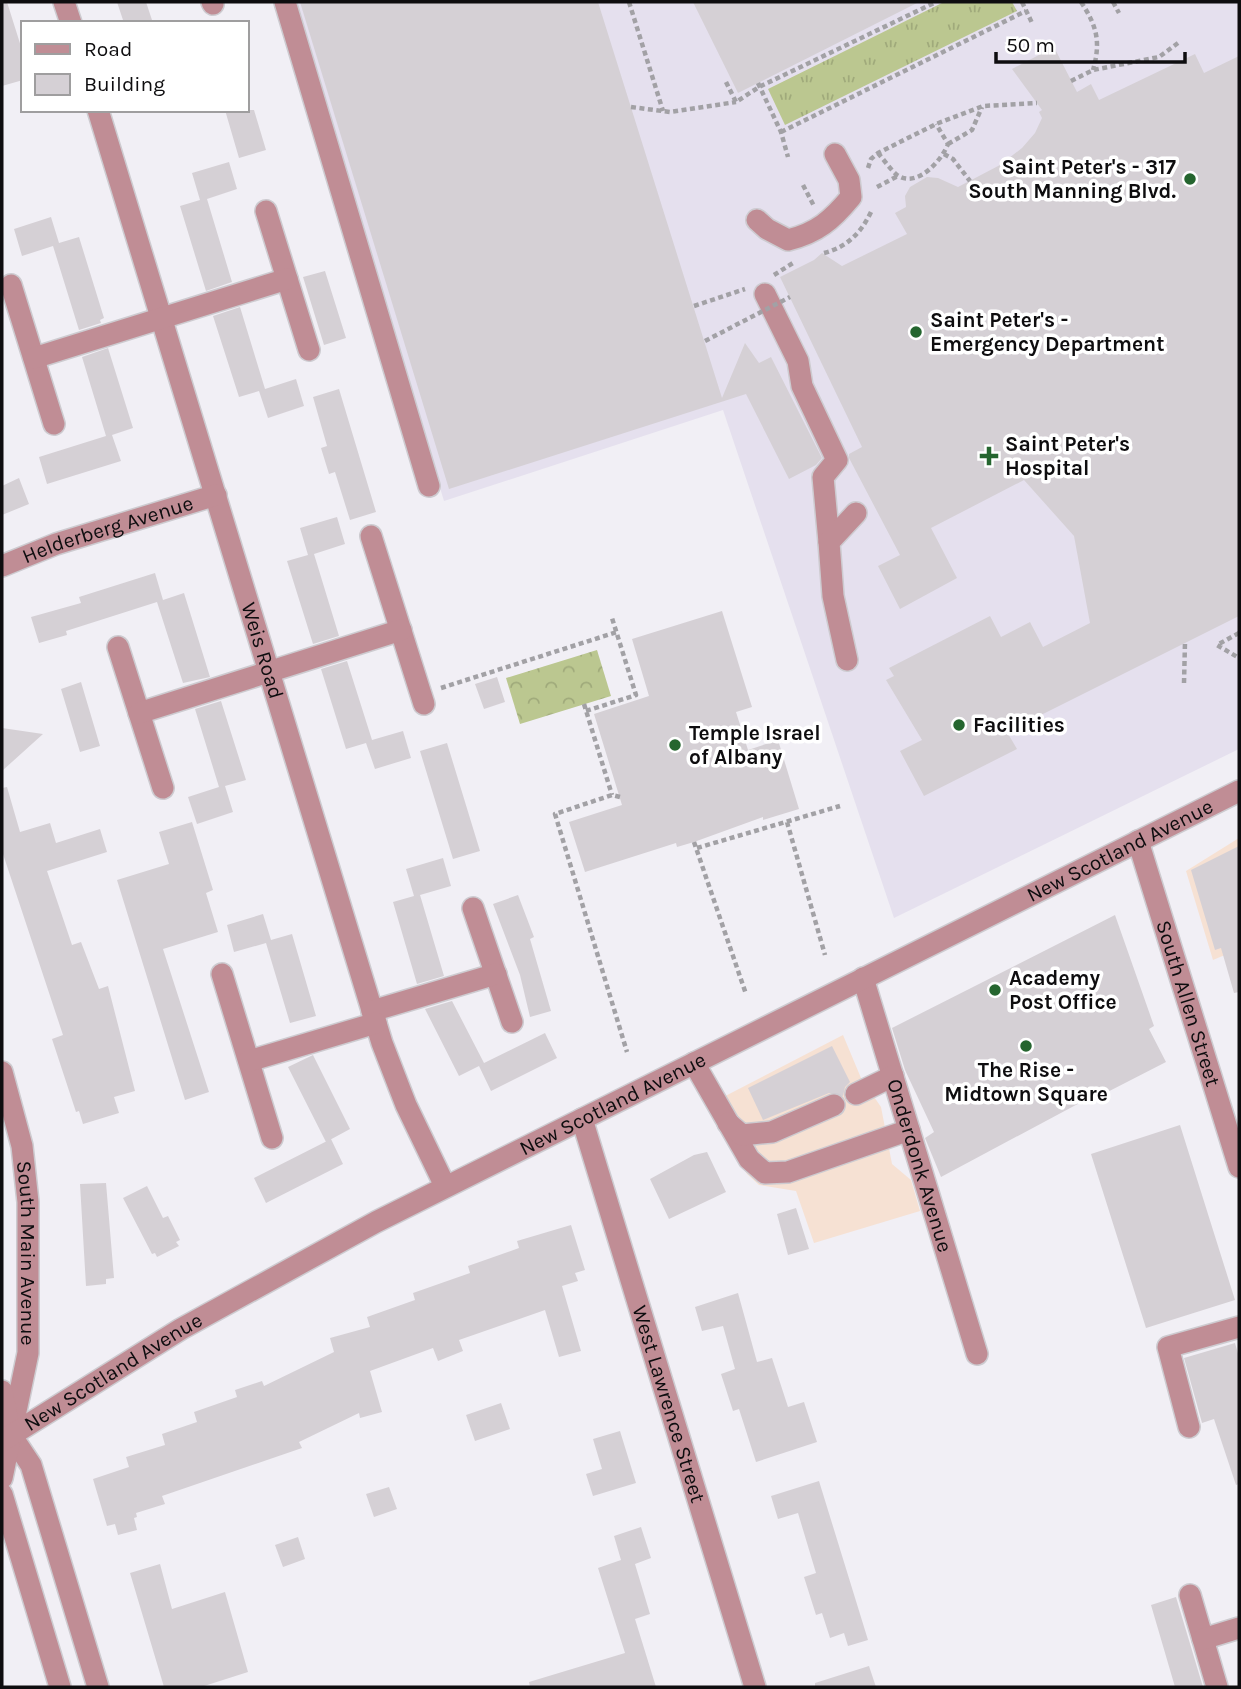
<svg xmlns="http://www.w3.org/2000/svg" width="1241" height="1689" viewBox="0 0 1241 1689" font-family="Karla,sans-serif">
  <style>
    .commercial { fill: #f6e1d3 }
    .built { fill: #e5e0ee }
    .grass { fill: url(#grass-tufts) }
    .park { fill: url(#park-crowns) }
    .building { fill: #d5d0d5 }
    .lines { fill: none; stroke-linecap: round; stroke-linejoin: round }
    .minor-casing { stroke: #cdcbd0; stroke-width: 24 }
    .path { stroke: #a2a1a5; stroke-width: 4.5; stroke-dasharray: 5 3.5; stroke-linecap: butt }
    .minor { stroke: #c08d95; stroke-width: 21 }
    .path-bridge { stroke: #a2a1a5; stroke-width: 4.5; stroke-dasharray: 5 3.5; stroke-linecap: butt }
    .poi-dot { fill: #25652f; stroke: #fff; stroke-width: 2.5 }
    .labels { text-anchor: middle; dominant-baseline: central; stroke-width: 7; stroke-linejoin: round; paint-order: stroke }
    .poi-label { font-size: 21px; font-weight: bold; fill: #0e0d0f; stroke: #fff; text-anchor: start }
    .street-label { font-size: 21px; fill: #0e0d0f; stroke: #fff }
  </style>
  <defs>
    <pattern id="grass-tufts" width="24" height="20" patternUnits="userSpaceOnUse" patternTransform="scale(1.75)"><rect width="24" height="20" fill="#bbc790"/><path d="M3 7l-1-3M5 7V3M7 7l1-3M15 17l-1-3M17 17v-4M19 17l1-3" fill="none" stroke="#a0aa7b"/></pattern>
    <pattern id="park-crowns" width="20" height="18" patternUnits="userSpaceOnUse" patternTransform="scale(1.75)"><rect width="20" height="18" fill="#bbc790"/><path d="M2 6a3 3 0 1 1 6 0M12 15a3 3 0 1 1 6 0" fill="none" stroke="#a0aa7b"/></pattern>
  </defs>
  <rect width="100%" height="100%" fill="#f1eff5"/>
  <path class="commercial" d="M1239 838V949L1213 960 1186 871Z
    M843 1035 861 1078 881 1107 892 1164 911 1180 920 1211 814 1243 796 1191 759 1185 747 1174 706 1106Z"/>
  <path class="built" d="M291 2H1239V749L894 918 723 410 444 501Z"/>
  <path class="grass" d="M944 2H1012L1017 11 785 125 768 89Z"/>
  <path class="park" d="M597 650 611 696 520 724 506 678Z"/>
  <path class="building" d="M2 2H7L23 53V80L2 86Z
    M117 2H146L153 23H124Z
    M300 2H598L722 398 745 343 759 363 771 357 822 458 816 465 789 479 746 394 449 489Z
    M693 2H919L738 93Z
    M1054 47 1077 92 1091 84 1099 100 1195 54 1204 73 1239 56V616L1007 732 1017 749 924 796 900 751 922 740 886 680 894 676 889 668 990 616 1001 637 1030 622 1043 647 1090 623 1074 536 1024 480 931 528 957 578 900 609 878 566 900 555 849 458V454L862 447 780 277 814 260 822 253 842 266 907 234 895 213 906 207 905 196 910 187 927 177 938 178 958 187 1000 165 1022 148 1035 133 1042 118 1039 112 1042 110 1012 69Z
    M225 110H254L266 150 239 158Z
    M229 162 237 189 207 199 232 282 206 291 180 206 200 200 192 173Z
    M51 217 59 243 79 237 104 318 100 320 101 323 79 330 53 246 22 256 14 229Z
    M325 271 346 338 324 345 303 277Z
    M240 307 265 389 296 379 304 406 268 418 259 391 239 397 213 316Z
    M108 348 133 428 112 435 121 461 47 484 39 457 106 436 82 357Z
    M339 389 376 512 350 520 335 472 329 474 321 448 327 446 313 397Z
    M19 478 29 504 2 515V486Z
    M337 517 345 544 314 554 339 636 313 644 287 561 308 555 300 528Z
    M155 573 163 600 184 593 210 677 183 683 157 602 66 631 67 635 39 643 31 617 81 603 79 597Z
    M722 611 752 707 736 712 748 750 778 740 799 809 763 820V817L694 842 677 847 676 843 585 872 569 822 622 805 594 714 649 696 632 639Z
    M347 661 372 740 403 731 411 758 375 769 366 743 346 749 321 669Z
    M497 677 505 702 484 709 475 684Z
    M81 682 100 746 80 752 61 689Z
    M221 701 246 780 225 786 233 812 197 824 188 797 219 787 195 709Z
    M2 728 43 734 2 771Z
    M447 743 480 851 453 859 420 751Z
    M7 787 20 832 50 823 56 843 100 829 107 852 47 871 72 945 81 942 99 989 108 986 135 1091 114 1097 119 1113 83 1124 79 1111 76 1112 52 1039 63 1035 2 851V788Z
    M192 822 213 890 206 893 218 932 163 949 209 1092 185 1100 117 880 169 864 159 832Z
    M1239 846V992L1234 993 1221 948 1215 950 1191 870Z
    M443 858 451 886 420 895 444 976 417 984 393 902 414 896 406 869Z
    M518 895 534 937 530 939 551 1011 530 1017 520 975 493 904Z
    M263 914 271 940 292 934 316 1016 290 1023 266 943 234 952 227 925Z
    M1115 915 1154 1026 1149 1029 1166 1062 1088 1102 1087 1099 941 1177 925 1138 934 1132 905 1070 892 1028Z
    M452 1001 484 1063 545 1033 557 1058 491 1091 479 1066 459 1076 425 1009Z
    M832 1046 850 1082 845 1087 843 1096 829 1093 763 1120 748 1088Z
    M313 1055 350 1129 326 1142 288 1067Z
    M1180 1125 1235 1300 1146 1328 1091 1154Z
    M331 1139 343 1164 266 1203 254 1178Z
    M707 1152 726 1192 669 1219 650 1179 694 1155Z
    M106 1183 114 1278 106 1279V1284L86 1286 80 1184Z
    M147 1186 163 1218 168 1216 180 1240 176 1242 179 1246 157 1257 155 1253 152 1254 123 1198Z
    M796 1208 809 1249 788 1255 777 1214Z
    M571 1225 585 1270 575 1273 578 1281 562 1286 581 1351 559 1357 545 1310 459 1340 463 1351 438 1361 433 1348 370 1371 382 1412 360 1418 359 1413 299 1442 302 1448 162 1496 165 1504 136 1513 137 1517 134 1518 137 1530 118 1535 115 1524 107 1526 93 1479 129 1467 126 1457 165 1445 162 1434 197 1422 194 1412 237 1397 235 1390 262 1381 264 1386 334 1352 330 1338 370 1327 367 1317 415 1300 413 1293 470 1273 468 1266 519 1248 517 1241Z
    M738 1293 757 1362 772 1358 788 1407 804 1402 817 1442 756 1462 739 1409 733 1411 721 1374 735 1369 723 1326 702 1331 695 1307Z
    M1235 1343 1239 1357V1484L1236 1485 1214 1419 1202 1423 1184 1358Z
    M501 1403 510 1429 475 1441 466 1415Z
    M620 1431 636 1483 593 1496 586 1474 602 1469 593 1439Z
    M819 1481 868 1640 848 1646 844 1633 830 1638 822 1613 816 1615 804 1577 816 1573 798 1513 778 1519 771 1496Z
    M389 1487 397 1509 374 1517 366 1494Z
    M641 1527 651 1558 635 1564 650 1614 635 1619 656 1687H530L529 1682 625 1653 598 1568 621 1560 614 1536Z
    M298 1537 305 1559 283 1567 275 1545Z
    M160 1564 172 1609 225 1592 248 1672 201 1687H164L130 1573Z
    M1176 1597 1203 1687H1175L1151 1605Z
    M869 1666 876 1687H815V1683Z"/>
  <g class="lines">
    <g class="minor-casing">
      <g id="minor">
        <path d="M64 2 71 23"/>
        <path d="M212 2 213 4"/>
        <path d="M285 2 429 486"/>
        <path id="s1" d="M98 110 382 1043 406 1105 445 1186"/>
        <path d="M266 211 309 350"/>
        <path d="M757 220 767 229 788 240C817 233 832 220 851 197L849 180 835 154"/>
        <path d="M11 285 54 424"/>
        <path d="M765 294 798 361 802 386 837 460 823 477 829 542"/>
        <path d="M34 358 287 279"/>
        <path d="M371 536 424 704"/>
        <path id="s2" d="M2 566 56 544 216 495"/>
        <path d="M118 647 163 788"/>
        <path d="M847 660 833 596 829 542 856 513"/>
        <path d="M139 713 401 630"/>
        <path id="s3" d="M1138 841 1239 1167"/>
        <path d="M473 908 512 1022"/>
        <path d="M222 974 272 1138"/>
        <path id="s4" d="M863 978 977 1354"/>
        <path d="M372 1011 496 974"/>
        <path d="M249 1061 376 1023"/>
        <path d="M694 1063 749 1159 765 1173 788 1172 909 1130"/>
        <path id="s5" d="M2 1072 22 1146 28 1202V1353L11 1435 31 1465 98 1687"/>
        <path d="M856 1094 893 1076"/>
        <path id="s6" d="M582 1119 755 1687"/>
        <path d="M728 1123 742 1135 772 1132 834 1105"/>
        <path d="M2 1391 11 1435 2 1478"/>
        <path d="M1189 1427 1168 1347 1239 1327"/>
        <path id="s7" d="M2 1441 181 1329 376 1222 1239 791"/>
        <path d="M2 1494 60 1687"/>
        <path d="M1190 1595 1217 1687"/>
        <path d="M1203 1639 1239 1628"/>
      </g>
    </g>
    <path class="path" d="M629 2 663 111
      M1022 2 1033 25
      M1081 2C1097 26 1101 42 1093 70
      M1113 2 1119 13
      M1071 81 1093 70 1159 57 1178 43
      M726 82 736 102 759 87 936 2
      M758 83 781 132 788 157
      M631 107 670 112 736 102
      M781 132 1026 11
      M948 144 972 130 982 107
      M878 153C884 160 890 169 897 175 917 189 942 160 948 144L936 124
      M944 154 953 159 970 181
      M868 168 871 159 878 153 936 124 983 106 1037 103
      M803 185 814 206
      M877 187 898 176
      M824 253C847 247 861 233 871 212
      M774 275 793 263
      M694 306 745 289
      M1239 633 1217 645 1239 658
      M1184 683 1185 642
      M441 688 617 632
      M584 704 612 795
      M586 711 636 695 612 618
      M620 797 612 795 555 814 627 1052
      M787 822 825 955
      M694 842 746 994
      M697 848 840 806"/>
    <use href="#minor" class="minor"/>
    <path class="path-bridge" d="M705 341 790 297"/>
  </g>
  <g class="poi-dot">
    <circle cx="1190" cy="179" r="7"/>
    <circle cx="916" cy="332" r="7"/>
    <path d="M985.5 445.5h7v7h7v7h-7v7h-7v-7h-7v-7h7z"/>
    <circle cx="959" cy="725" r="7"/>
    <circle cx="675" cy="745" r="7"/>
    <circle cx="995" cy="990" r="7"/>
    <circle cx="1026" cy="1046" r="7"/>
  </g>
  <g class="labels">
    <g class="poi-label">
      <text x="1176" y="167" text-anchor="end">Saint Peter's - 317<tspan x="1176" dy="24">South Manning Blvd.</tspan></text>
      <text x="930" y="320">Saint Peter's -<tspan x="930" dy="24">Emergency Department</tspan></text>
      <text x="1005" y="444">Saint Peter's<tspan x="1005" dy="24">Hospital</tspan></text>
      <text x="973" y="725">Facilities</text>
      <text x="689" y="733">Temple Israel<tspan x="689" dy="24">of Albany</tspan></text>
      <text x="1009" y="978">Academy<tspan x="1009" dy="24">Post Office</tspan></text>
      <text x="1026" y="1070" text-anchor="middle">The Rise -<tspan x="1026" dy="24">Midtown Square</tspan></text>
    </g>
    <g class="street-label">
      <text stroke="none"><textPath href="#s2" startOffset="112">Helderberg Avenue</textPath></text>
      <text stroke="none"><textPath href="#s1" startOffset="565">Weis Road</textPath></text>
      <text stroke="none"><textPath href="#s7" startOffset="1265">New Scotland Avenue</textPath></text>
      <text stroke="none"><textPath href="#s3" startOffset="170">South Allen Street</textPath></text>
      <text stroke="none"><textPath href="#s7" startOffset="698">New Scotland Avenue</textPath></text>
      <text stroke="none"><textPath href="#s4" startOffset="196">Onderdonk Avenue</textPath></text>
      <text stroke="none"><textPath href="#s5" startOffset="184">South Main Avenue</textPath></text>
      <text stroke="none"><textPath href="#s7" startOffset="131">New Scotland Avenue</textPath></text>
      <text stroke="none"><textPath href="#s6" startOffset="298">West Lawrence Street</textPath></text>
    </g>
  </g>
  <rect width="1241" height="1689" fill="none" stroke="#0e0d0f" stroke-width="7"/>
  <rect x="21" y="21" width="228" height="91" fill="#ffffff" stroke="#9f9e9f" stroke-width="2"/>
  <rect x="35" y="44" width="35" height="10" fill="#c08d95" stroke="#9f9e9f" stroke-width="2"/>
  <text x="84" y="56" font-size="21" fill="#0e0d0f">Road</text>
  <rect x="35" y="74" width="35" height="21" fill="#d5d0d5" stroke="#9f9e9f" stroke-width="2"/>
  <text x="84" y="91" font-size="21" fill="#0e0d0f">Building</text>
  <path d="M996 52v10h189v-10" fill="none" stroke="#0e0d0f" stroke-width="3.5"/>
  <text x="1006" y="52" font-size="21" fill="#0e0d0f" stroke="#ffffff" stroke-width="5" paint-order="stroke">50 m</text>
</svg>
